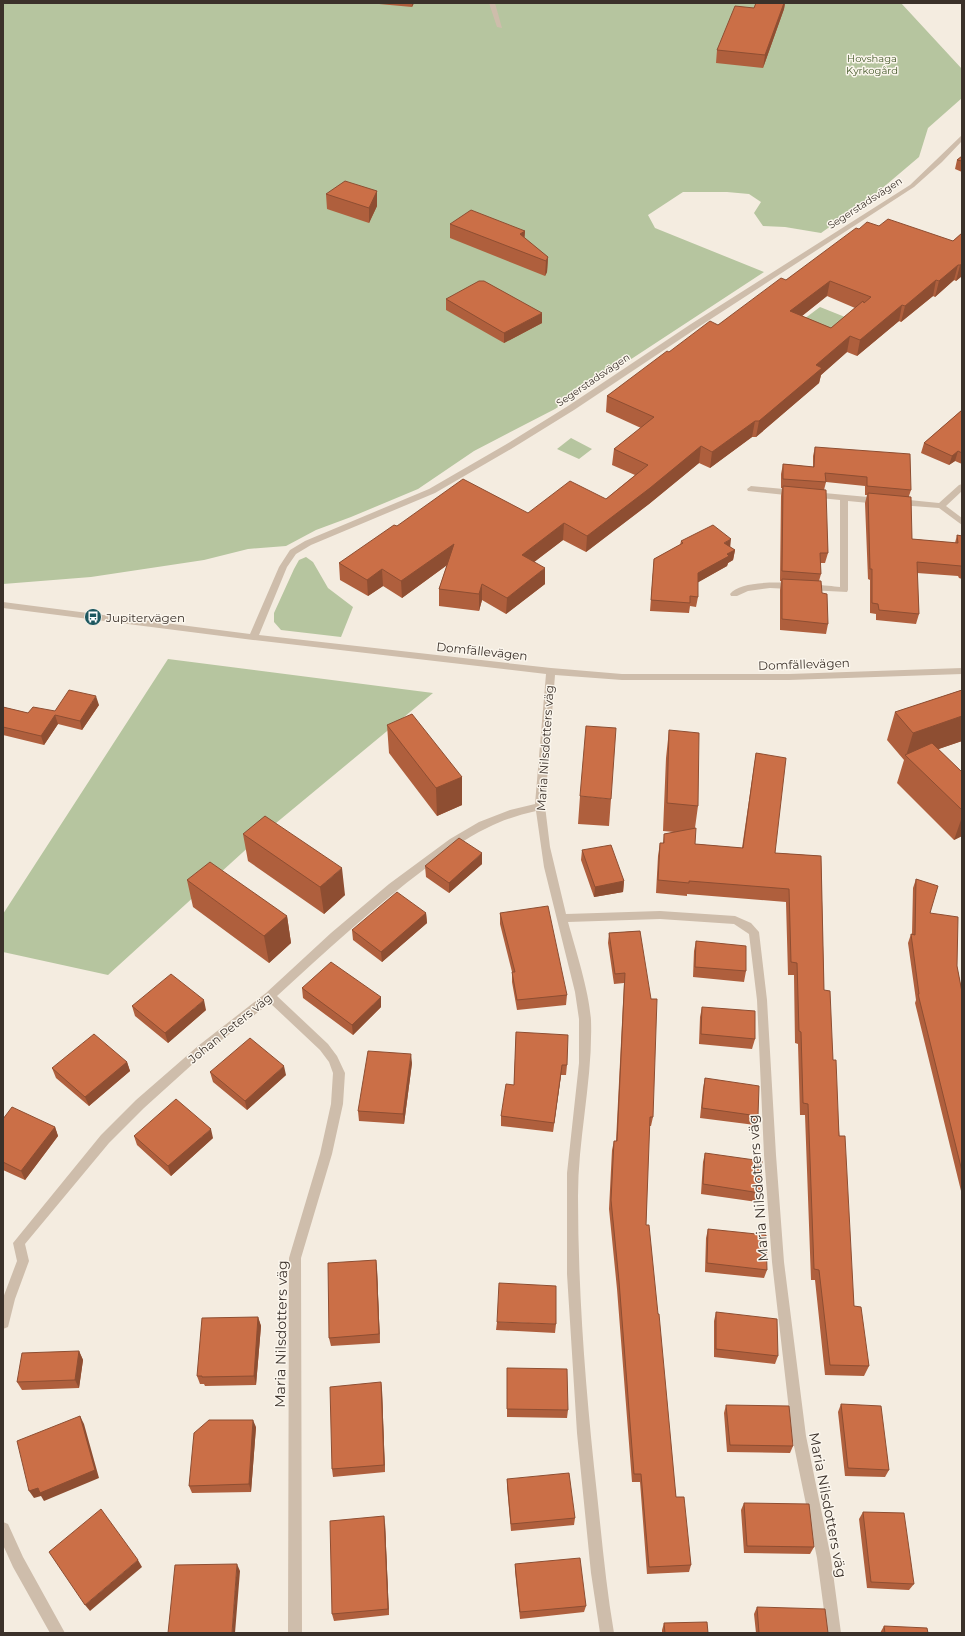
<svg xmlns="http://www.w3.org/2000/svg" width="965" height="1636" viewBox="0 0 965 1636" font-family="Montserrat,sans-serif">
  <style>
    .green { fill: #b6c59f }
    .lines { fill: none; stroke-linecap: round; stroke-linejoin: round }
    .minor { fill: #cebdab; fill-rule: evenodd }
    .wall { fill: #af5f3d; fill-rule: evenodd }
    .shaded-wall { fill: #8e4e32 }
    .building { fill: #cb6f47; stroke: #8e4e32; fill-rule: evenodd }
    .labels { text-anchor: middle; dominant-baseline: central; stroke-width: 3; stroke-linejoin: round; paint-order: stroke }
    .far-park-label { font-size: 10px; fill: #475b2d; stroke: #fbf6ed }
    .far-street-label { font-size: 10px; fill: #3b312a; stroke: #fbf6ed }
    .poi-label { font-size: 12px; fill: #3b312a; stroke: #fbf6ed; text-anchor: start }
    .street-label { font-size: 12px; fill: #3b312a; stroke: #fbf6ed }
    .near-street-label { font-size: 14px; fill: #3b312a; stroke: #fbf6ed }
  </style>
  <rect width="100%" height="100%" fill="#f4ece0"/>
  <path class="green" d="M3 3H901L962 69V98L928 128 919 157 873 196 821 233 785 227 763 226 754 213 761 202 749 194 727 192H683L648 215 655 228 764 272 555 409 474 451 418 489 351 517 316 530 286 546 248 549 204 560 91 577 3 584Z
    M820 307 845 317 821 336 796 325Z
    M571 438 592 449 579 459 557 449Z
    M306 557 313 562 328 588 353 607 341 637 281 630 274 622V613L294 569 299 560Z
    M168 659 433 693 264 833 108 975 3 952V914Z"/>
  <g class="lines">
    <path class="minor" d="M489 3H495L502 28 497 27Z
      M962 135V141L942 162 914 187 697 328 574 410 511 449 435 493 311 545 296 554 287 567 259 635 551 668 622 674H789L962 668V674L789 680H622L555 675 545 806 550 847 566 914 660 911 735 916 751 923 759 932 767 1000 776 1155 784 1262 806 1436 831 1558 841 1633H827L817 1558 792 1436 772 1262 764 1155 757 1000 749 934 734 924 660 919 568 922C576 951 589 991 591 1020 593 1079 578 1137 578 1196 578 1295 586 1395 597 1494 602 1540 606 1587 614 1633H600L591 1573 577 1433 567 1274V1173L579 1063V1019L575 992 544 867 536 811C519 815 502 820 487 828 465 838 446 854 426 868 374 907 326 951 277 996L328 1044 337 1056 345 1073 343 1104 332 1154 301 1258 302 1633H288L289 1258 320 1154 331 1104 333 1073 329 1062 320 1050 270 1003 206 1052 144 1108 109 1143 25 1244 29 1261 15 1299 8 1327 3 1329V1298L17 1261 13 1243 101 1135 136 1100 198 1046 266 993 331 933 389 884 450 839 479 822 510 810 535 804 546 674 253 640 3 608V602L250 634 279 567 290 550 305 541 429 489 505 445 568 406 691 324 910 185Z
      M962 484V491L946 506 962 518V525L939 508 899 505 895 502 899 499 939 503 959 485Z
      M751 486 795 490 799 493 795 496 748 491 747 489Z
      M813 492 879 498 883 501 879 504 848 501V590L847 592 770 588 748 591 737 596H731L730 594C745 575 816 585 840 587V500L810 497 809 495Z
      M3 1522 8 1524 23 1557 65 1633H50L13 1567 3 1545Z"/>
  </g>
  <path class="wall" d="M368 3H414L412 7Z
    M756 3H785L784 9 763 68 716 63 717 50 754 8Z
    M962 156V172L955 169 957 160Z
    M377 191V206L369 223 327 209 326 194Z
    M450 224 525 231 524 238 548 257 547 272 545 276 450 238Z
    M879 226 953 241 962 233V276L956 281 954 280 935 297 933 296 901 322 899 321 857 356 847 352 821 375 819 383 756 437H752L710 468 699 463 649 504 586 552 563 540 534 562 545 584 506 614 482 600 479 611 439 606V589L447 565 402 598 383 586 368 596 340 580 339 563 397 526 528 513 606 499 635 475 612 465 614 449 641 428 606 412 607 396 669 352 718 325 786 280 859 229ZM827 296 855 308 831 328 802 316Z
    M446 299 542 323 504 343 446 310Z
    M962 410V464L955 461 949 465 921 453 924 443Z
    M815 447 911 490 909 496 912 539 955 543 957 535 962 536V579L959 578 958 576 917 573 919 614 916 624 876 620V614L870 613V580L868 579 865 503 867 495H865V486L826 482 824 490 828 553 825 563H820L821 574 819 581 828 624 826 634 780 630V590L781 581H780L781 496 782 488H781V474L783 464 813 467V456Z
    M681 541 730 547 735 550 733 560 728 563 727 566 698 582V597L696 607 690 606 689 613 650 611 654 559 680 545Z
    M962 690V741L938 749 962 772V836L954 840 897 783 904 760 887 740 895 712Z
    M99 705 82 730 58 724 44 745 3 735V707L28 713 55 711Z
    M387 725 462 777V805L437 816 389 753Z
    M669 730 698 806 695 828V844L742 848 754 766 756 753 775 853 821 856 824 990 833 1060 854 1306 869 1366 864 1376 825 1375 815 1280H811L805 1115H800L798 1044 795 1043 794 975H788L786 902 687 894V896L656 893 658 856 660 843H663L664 834 674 832 663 831 666 758Z
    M580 796 611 799 609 826 578 824Z
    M243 834 345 895 324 914 248 861Z
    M582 850 624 881 623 892 594 897 581 860Z
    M482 864 449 893 426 877 425 866Z
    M916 879 930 913 957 966 962 992V1195L915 1003 916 1000 908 943 911 934H912L913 888Z
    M187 880 287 916 291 943 269 963 193 907Z
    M426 913 427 923 382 962 353 940 352 930Z
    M500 913 567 995 566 1005 517 1010 512 982V972L500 924Z
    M640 931 653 1117 651 1126H649L646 1225 676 1497 691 1565 689 1572 647 1574 640 1482H632L617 1289 609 1209 612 1150 614 1141H616L624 983 614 984 608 943 609 933Z
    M696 941 746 971 744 982 693 977 694 951Z
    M302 988 381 1007 353 1035 303 998Z
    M132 1006 206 1010 168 1043 135 1016Z
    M702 1007 755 1039 752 1049 699 1044 700 1017Z
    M516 1032 567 1065 566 1075H561L553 1132 501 1126V1116L514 1085Z
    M127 1062 130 1071 89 1106 56 1078 52 1068Z
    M412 1063 404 1124 359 1121 358 1111Z
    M210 1072 286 1075 247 1110 213 1082Z
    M705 1078 758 1116 755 1125 700 1118 703 1088Z
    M3 1119 55 1127 58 1136 25 1180 3 1170Z
    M134 1136 213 1138 171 1176 137 1145Z
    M705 1153 760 1193 757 1202 701 1194 703 1162Z
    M708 1229 767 1270 764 1278 705 1272 706 1238Z
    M376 1260 377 1269 380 1343 331 1346 329 1338Z
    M716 1312 778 1356 775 1364 714 1357V1321Z
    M258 1317 261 1326 256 1385 205 1386 204 1384H200L197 1376Z
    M497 1322 556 1324 555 1333 496 1330Z
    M79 1351 83 1360 79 1388 22 1390 17 1382Z
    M507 1368 568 1410 567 1418 507 1417Z
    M381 1382 382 1390 385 1472 333 1477 332 1469Z
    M841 1404 889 1470 885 1477 845 1476 838 1412Z
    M726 1405 793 1446 790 1453 727 1452 724 1413Z
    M256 1427 251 1492 192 1493 189 1486Z
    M507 1479 575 1518 574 1525 511 1531 507 1487Z
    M744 1503 814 1547 810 1554 744 1553 741 1510Z
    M863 1512 914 1584 909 1590 867 1588 859 1519Z
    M385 1523 389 1615 334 1621 332 1614Z
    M515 1564 586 1606 584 1612 520 1619 515 1571Z
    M757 1607 828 1633H756L754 1614Z
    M664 1623 708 1633H662V1630Z
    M884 1626 928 1633H880Z"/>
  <path class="shaded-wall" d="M412 3H414L412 7Z
    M784 3H785L784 9 763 68 765 55Z
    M377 191V206L369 223V208Z
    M525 231 524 246 520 234Z
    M548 257 547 272 545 276 546 261Z
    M962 264V276L956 281 960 265Z
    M958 265 954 280 935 297 939 281Z
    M936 280 933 296 901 322 905 306Z
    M830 281 827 296 788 327 790 311Z
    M902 305 899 321 857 356 860 340Z
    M542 313V323L504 343V333Z
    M850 336 847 352 821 375 819 383 756 437 759 421 816 365Z
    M755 421 752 437 710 468 712 452Z
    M701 446 699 463 649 504 586 552 587 536Z
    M958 451 955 461 949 465 952 456Z
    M564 523 563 540 521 572 522 555Z
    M731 539 730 549 724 543Z
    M454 544V560L402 598 401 581Z
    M735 550 733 560 728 563 727 566 697 583 698 573 727 554Z
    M545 568V584L506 614 507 598Z
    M382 569 383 586 368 596 367 580Z
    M482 584V600L479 611V594Z
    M96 696 99 705 82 730 80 721Z
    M55 715 58 724 44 745 41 736Z
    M962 716V741L910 759 906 756 913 733Z
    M462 777V805L437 816 436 788Z
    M962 817V836L954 840Z
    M482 853V864L449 893V883Z
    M342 868 345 895 324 914 320 887Z
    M624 881 623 892 594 897 595 887Z
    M426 913 427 923 382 962 381 952Z
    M287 916 291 943 269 963 264 936Z
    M381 997V1007L353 1035 352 1025Z
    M204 1000 206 1010 168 1043 165 1033Z
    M411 1054 412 1063 404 1124 403 1114Z
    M127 1062 130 1071 89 1106 85 1097Z
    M562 1065 561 1075 553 1132 554 1123Z
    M284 1066 286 1075 247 1110 245 1101Z
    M55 1127 58 1136 25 1180 21 1171Z
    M211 1129 213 1138 171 1176 168 1166Z
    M376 1260 377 1269 380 1343 379 1334Z
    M258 1317 261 1326 256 1385 254 1376Z
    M79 1351 83 1360 79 1388 75 1380Z
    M381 1382 382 1390 385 1472 384 1465Z
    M80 1416 84 1424 99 1478 44 1501 41 1496 34 1498 29 1491Z
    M253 1420 256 1427 251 1492 249 1484Z
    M384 1516 385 1523 389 1615 388 1609Z
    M138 1560 142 1567 90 1611 85 1605Z
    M237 1564 240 1571 235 1633H232Z"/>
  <path class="building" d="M756 3H784L765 55 717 50 735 6 754 8Z
    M962 156V161L957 160Z
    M345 181 377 191 369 208 326 194Z
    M471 210 525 231 520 234 548 257 546 261 450 224Z
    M888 219 953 241 962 233V264L960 265H958L939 281 936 280 905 306 902 305 860 340 850 336 816 365 822 368 759 421H755L712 452 701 446 650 488 587 536 564 523 522 555 545 568 507 598 482 584 479 594 439 589 454 544 401 581 382 569 367 580 339 563 394 525 397 526 463 479 528 513 570 481 606 499 648 465 614 449 654 417 607 396 667 351 669 352 710 321 718 325 781 278 786 280 856 228 859 229 867 222 879 226ZM830 281 871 297 864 303 863 301 831 328 790 311Z
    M479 281H484L542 313 504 333 446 299Z
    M962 410V453L958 451 952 456 924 443Z
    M815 447 910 454 911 490 867 486V477L825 473 826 482 783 479V464L814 467Z
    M783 486 826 490 828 553H820L821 574 782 571Z
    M868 493 911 497 912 539 958 543 957 535 962 536V568L961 566 917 562 919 614 879 610 878 604 872 603V569H870Z
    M713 525 731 539 724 543 735 550 727 554 729 556 698 573V597L690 596V603L651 600 654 559 683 543 681 541Z
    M782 579 821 581 822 593 827 594 828 624 782 619Z
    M69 690 96 696 80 721 55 715 41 736 3 727V707L28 713 33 707 55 711Z
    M962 690V716L913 733 895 712Z
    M412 714 462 777 436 788 387 725Z
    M586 726 616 728 611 799 580 796Z
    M669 730 699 733 698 806 667 803Z
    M932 743 962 772V810L905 755Z
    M756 753 786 758 775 853 821 856 824 990 830 991 833 1060H836L839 1136H845L854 1306 861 1307 869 1366 830 1365 819 1270 814 1269 808 1104 803 1103 801 1032 799 1031 797 963 791 962 789 889 689 881V883L658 880 660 843H664V834L696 828 695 844 743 848Z
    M265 816 342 868 320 887 243 834Z
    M459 838 482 853 449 883 425 866Z
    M611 845 624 881 595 887 582 850Z
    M210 862 287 916 264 936 187 880Z
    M916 879 938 886 930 913 958 917 957 966 962 992V1171L918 994H919L911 934 915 935Z
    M397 892 426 913 381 952 352 930Z
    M548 906 567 995 517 1000 512 972H515L500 913Z
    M640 931 651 999H657L653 1117H650L646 1225H649L658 1314H659L676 1497H684L691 1565 649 1567 641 1474H634L619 1281 611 1200 614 1141H617L625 973 615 974 609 933Z
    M696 941 746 946V971L695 967Z
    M331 962 381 997 352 1025 302 988Z
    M171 974 204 1000 165 1033 132 1006Z
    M702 1007 755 1011V1039L701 1034Z
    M516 1032 568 1035 567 1065H562L554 1123 501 1116 506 1084 514 1085Z
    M94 1034 127 1062 85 1097 52 1068Z
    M250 1038 284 1066 245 1101 210 1072Z
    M368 1051 411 1054 403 1114 358 1111Z
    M705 1078 759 1086 758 1116 702 1108Z
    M176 1099 211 1129 168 1166 134 1136Z
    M12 1107 55 1127 21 1171 3 1162V1119Z
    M705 1153 762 1161 760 1193 703 1184Z
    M708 1229 766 1235 767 1270 707 1263Z
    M376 1260 379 1334 329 1338 328 1263Z
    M499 1283 556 1286V1324L497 1322Z
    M716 1312 777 1319 778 1356 716 1349Z
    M258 1317 254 1376 202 1377V1376H197L202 1318Z
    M79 1351 75 1380 17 1382 22 1353Z
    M507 1368 567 1369 568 1410 507 1409Z
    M381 1382 384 1465 332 1469 330 1387Z
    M841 1404 881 1406 889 1470 848 1468Z
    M726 1405 789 1406 793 1446 730 1445Z
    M80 1416 95 1470 40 1493 38 1488 29 1491 17 1441Z
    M209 1420H253L249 1484 189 1486 194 1433Z
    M569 1473 575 1518 511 1524 507 1479Z
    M744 1503 809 1504 814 1547 747 1546Z
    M101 1509 138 1560 85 1605 49 1552Z
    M863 1512 904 1513 914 1584 871 1582Z
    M384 1516 388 1609 332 1614 330 1521Z
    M580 1558 586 1606 520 1612 515 1564Z
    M237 1564 232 1633H168L175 1565Z
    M757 1607 825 1609 828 1633H759Z
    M707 1622 708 1633H665L664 1623Z
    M884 1626 927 1628 928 1633H885Z"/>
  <defs>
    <g id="bus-disc" transform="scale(0.9)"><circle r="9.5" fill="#1d575f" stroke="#fbf6ed"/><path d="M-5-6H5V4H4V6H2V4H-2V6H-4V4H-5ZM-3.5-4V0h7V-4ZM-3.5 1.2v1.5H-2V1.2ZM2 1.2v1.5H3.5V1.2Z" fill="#fff"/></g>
  </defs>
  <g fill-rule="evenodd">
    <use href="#bus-disc" x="93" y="617"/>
  </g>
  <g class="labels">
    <g class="far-park-label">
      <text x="872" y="58">Hovshaga<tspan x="872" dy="12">Kyrkogård</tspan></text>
    </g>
    <g class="far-street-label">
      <text transform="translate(865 203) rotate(-33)">Segerstadsvägen</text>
      <text transform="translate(593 380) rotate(-34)">Segerstadsvägen</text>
    </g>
    <g class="poi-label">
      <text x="106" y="617">Jupitervägen</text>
    </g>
    <g class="street-label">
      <text transform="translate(482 651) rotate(6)">Domfällevägen</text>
      <text transform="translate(804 664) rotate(-2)">Domfällevägen</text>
      <text transform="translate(545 748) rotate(-86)">Maria Nilsdotters väg</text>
      <text transform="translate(230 1028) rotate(-39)">Johan Peters väg</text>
    </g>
    <g class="near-street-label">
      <text transform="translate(758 1188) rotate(-94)">Maria Nilsdotters väg</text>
      <text transform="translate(281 1334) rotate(-89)">Maria Nilsdotters väg</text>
      <text transform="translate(828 1505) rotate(79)">Maria Nilsdotters väg</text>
    </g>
  </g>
  <rect width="965" height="1636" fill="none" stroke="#3b312a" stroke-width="8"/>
</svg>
